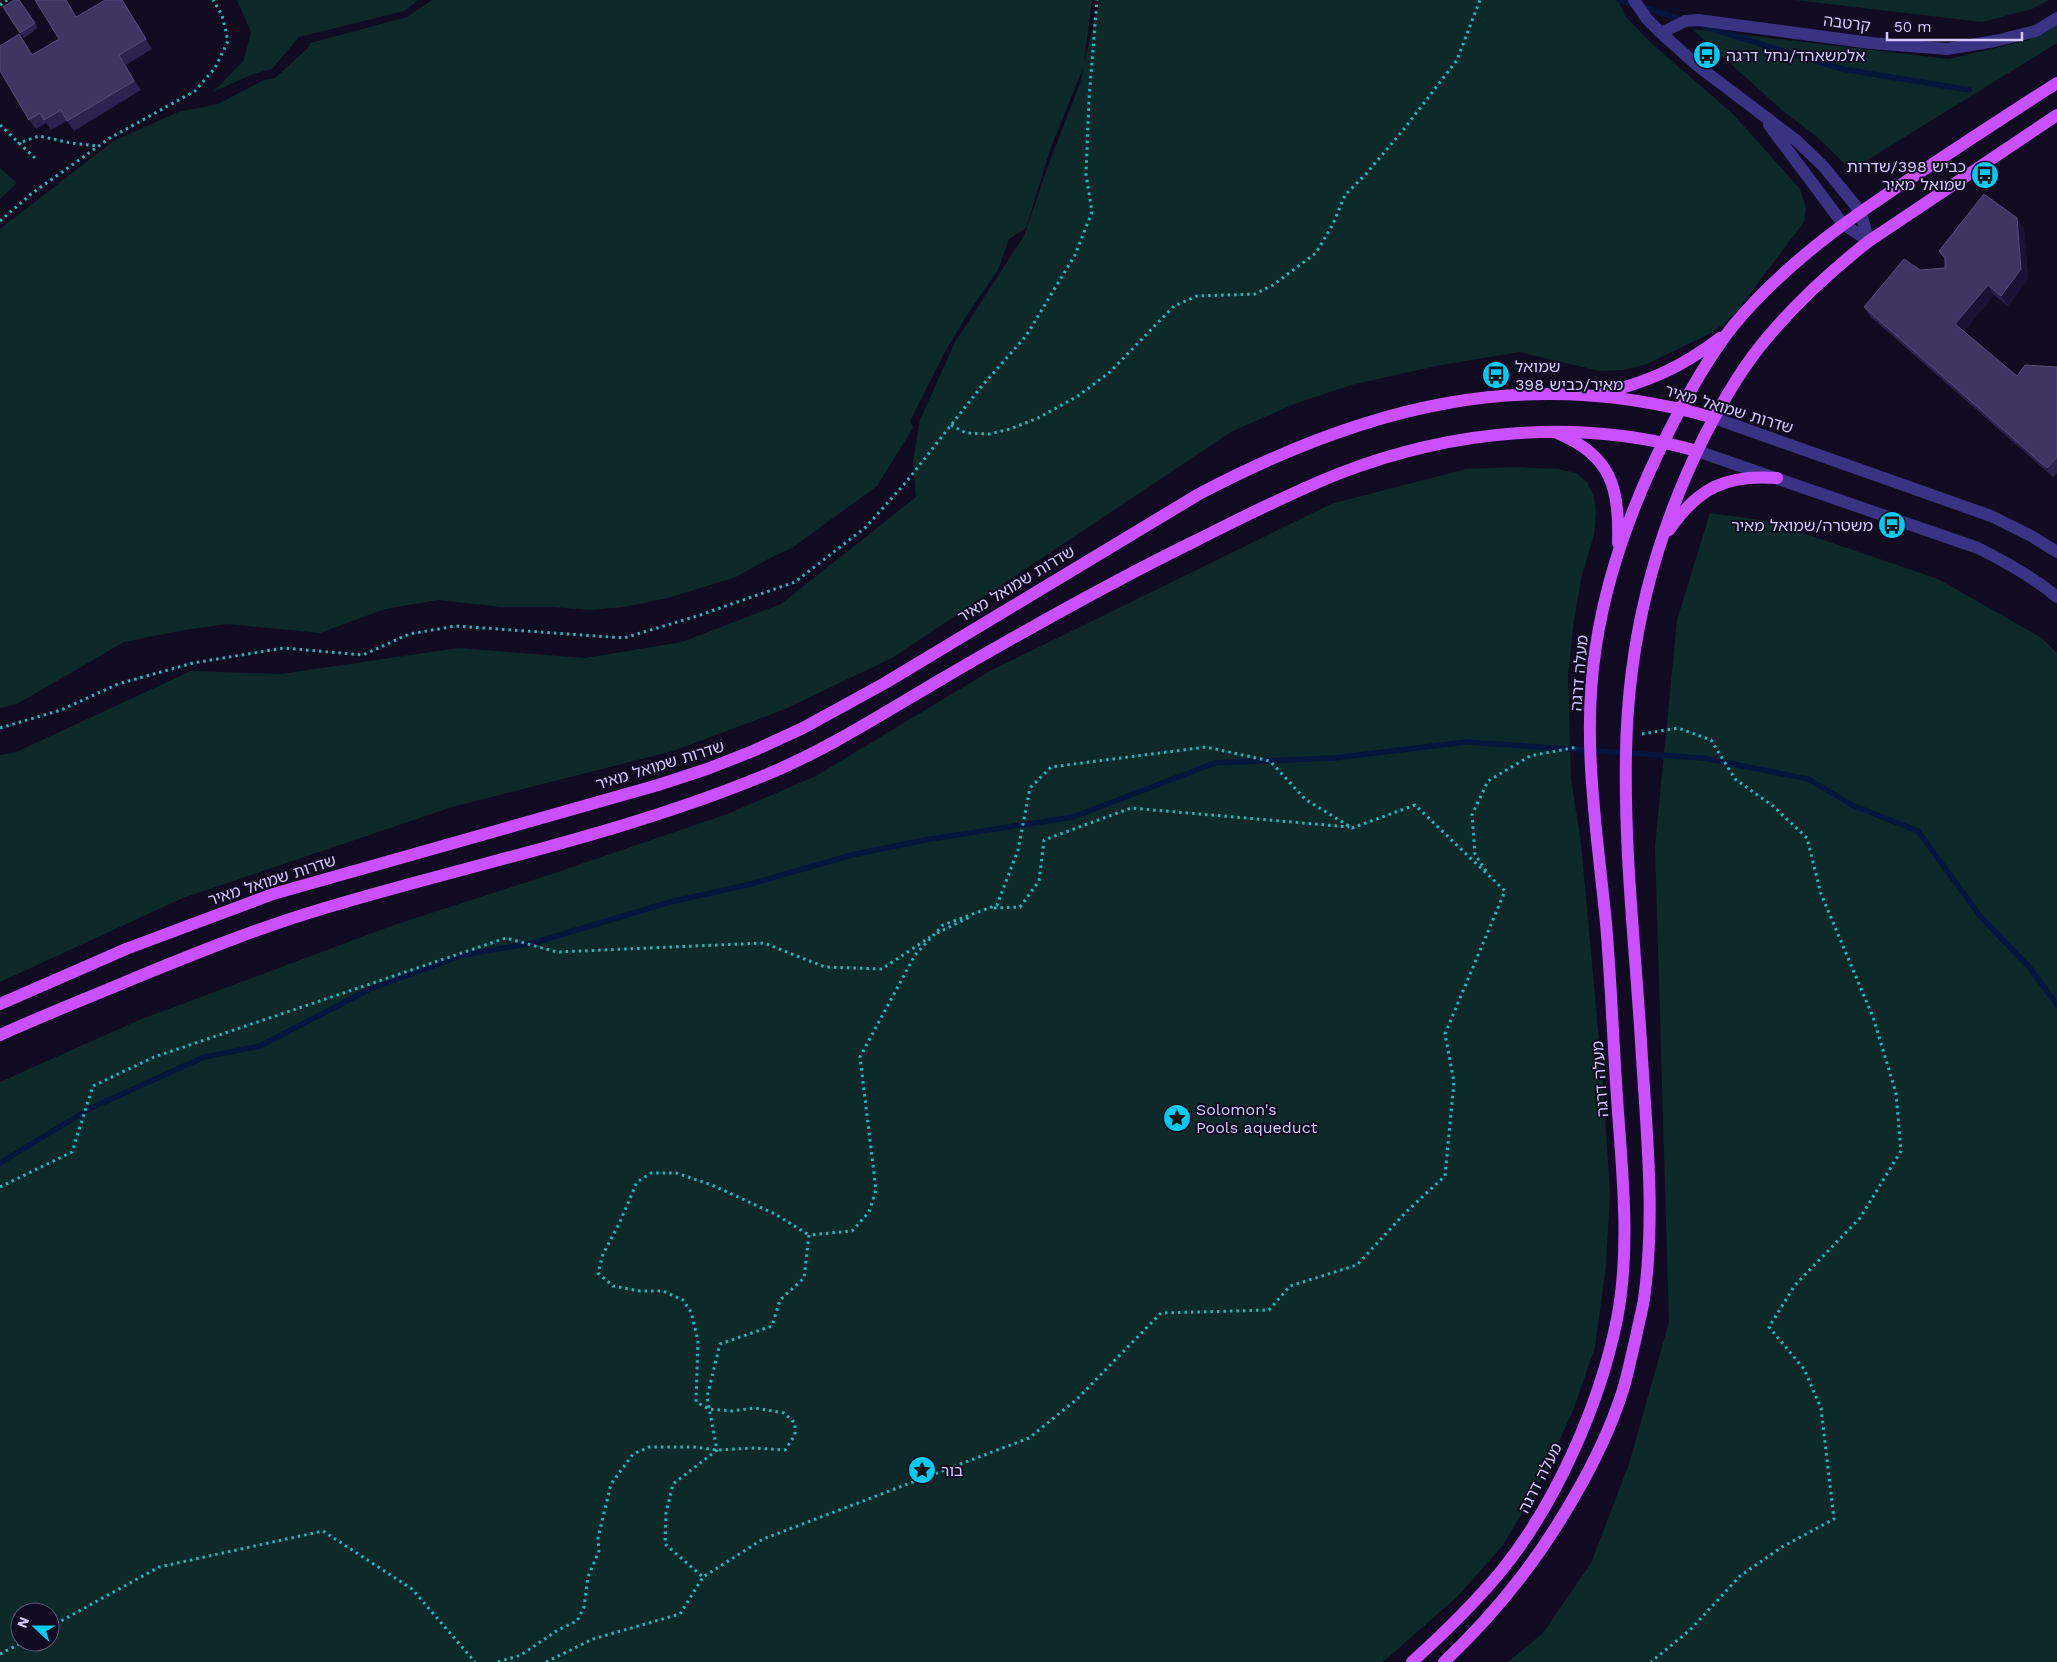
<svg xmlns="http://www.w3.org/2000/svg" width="2057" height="1662" viewBox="0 0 2057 1662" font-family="'Work Sans','Noto Sans Hebrew',sans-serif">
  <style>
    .green { fill: #0d292a; fill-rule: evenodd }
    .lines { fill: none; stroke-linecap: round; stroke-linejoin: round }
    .stream { stroke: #05163e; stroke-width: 5.5 }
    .path { stroke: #23b7b9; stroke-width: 3; stroke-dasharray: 2.5 4; stroke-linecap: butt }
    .minor { stroke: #3a3283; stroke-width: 12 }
    .major { stroke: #ca50ff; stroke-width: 12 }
    .wall { fill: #2d224f }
    .shaded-wall { fill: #1a1134 }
    .building { fill: #3f3462; stroke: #564b7b }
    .labels { text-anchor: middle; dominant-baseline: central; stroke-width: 4; stroke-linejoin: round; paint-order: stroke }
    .street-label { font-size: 16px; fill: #d3c9ff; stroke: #100b20 }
    .poi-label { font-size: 16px; fill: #d3c9ff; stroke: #100b20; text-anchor: start }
  </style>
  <rect width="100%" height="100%" fill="#100b20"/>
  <path class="green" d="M237 0H418L404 11 299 37 272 69 253 74 213 92 244 60 251 32Z
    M432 0H1092L1084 62 1100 0H1618L1625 16 1651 43 1733 114 1800 189 1806 208 1804 222 1734 315 1715 331 1647 364 1623 370 1600 371 1519 352 1441 365 1351 385 1294 404 1231 432 892 658 785 709 673 751 452 807 183 898 0 982V755L14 753 191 671 281 674 458 648 585 658 682 642 781 604 916 497 913 461 920 420 955 342 1024 236 1047 169 1080 83 1083 68 1051 147 1026 228 1009 239 998 270 967 315 946 350 910 421 913 427 911 431 877 486 792 548 770 558 736 577 668 598 624 607 590 610 553 607H501L438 600 385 609 320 633 227 624 184 630 124 642 17 704 0 708V229L112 142 178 112 218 104 264 80 275 78 308 48 310 43 407 17Z
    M1795 0H2049L2032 9 1982 22Z
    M2057 23V43L1851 170 1816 136 1783 111 1692 29 1949 59 2029 40Z
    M0 168 17 183 0 199Z
    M1513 467 1558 469 1576 473 1587 482 1594 497 1596 513 1594 535 1582 575 1574 620 1568 675 1569 712 1571 779 1581 843 1603 1084 1610 1193 1606 1266 1595 1347 1573 1411 1537 1488 1503 1545 1458 1596 1383 1662H0V1082L139 1020 394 925 552 874 730 813 816 776 990 671 1331 504 1466 469ZM20 1612H50V1642H20Z
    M1710 513 1768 521 1938 579 2042 638 2057 653V1662H1508L1543 1633 1591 1563 1629 1464 1669 1322 1655 846 1677 620Z"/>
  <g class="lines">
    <path class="stream" d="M1619 0 1684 20
      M1702 26 1842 69 1969 90
      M0 1163 91 1108 204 1057 260 1046 370 989 463 955 533 943 670 902 747 885 852 855 924 840 1073 817 1215 763 1334 758 1466 742 1703 758 1808 779 1854 806 1918 831 1980 916 2030 968 2057 1005"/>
    <path class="path" d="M0 5 7 0
      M0 125 19 143
      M35 158 19 143 39 136 71 143 97 146
      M0 221 31 194 110 138 195 91 215 68 228 41 222 15 213 0
      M951 425 966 433 989 434 1010 429 1038 418 1078 396 1110 372 1174 306 1197 296 1255 294 1273 285 1316 253 1333 224 1345 195 1366 174 1404 129 1457 60 1480 0
      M0 728 61 710 118 684 193 663 284 648 363 655 409 634 456 626 624 638 697 616 795 582 866 527 907 481 981 387 1026 336 1075 255 1092 212 1086 174 1089 99 1097 0
      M1642 734 1678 728 1711 740 1735 779 1773 806 1807 838 1821 894 1873 1017 1896 1093 1901 1151 1860 1218 1795 1285 1769 1327 1804 1369 1821 1408 1834 1519 1782 1547 1740 1576 1690 1630 1651 1662
      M1486 871 1475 854 1472 815 1488 781 1530 756 1577 747
      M994 908 1020 907 1039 881 1044 840 1131 808 1349 827
      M937 933 970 917
      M0 1187 72 1152 93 1086 154 1057 506 938 557 952 764 943 825 967 882 969 930 937
      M50 1627 159 1567 323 1531 412 1589 475 1662
      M0 1654 23 1642
      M498 1662 521 1655 558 1630 577 1621 584 1607 588 1577 599 1551 598 1538 611 1484 633 1454 649 1447H694L717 1450 754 1448 785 1450 795 1435V1423L784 1413 755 1408 732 1411 709 1409 696 1402 698 1340 691 1312 683 1300 663 1291H640L613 1286 598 1273 603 1254 619 1224 637 1182 651 1173H676L712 1185 775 1214 809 1235
      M546 1662 593 1639 680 1614 703 1577 763 1539 1029 1438 1077 1399 1161 1313 1269 1310 1290 1286 1357 1265 1406 1212 1445 1176 1454 1082 1445 1034 1505 891 1415 805 1352 828 1305 799 1270 761 1206 747 1051 767 1030 788 1018 850 997 905 943 925 915 955 860 1057 876 1190 869 1212 852 1231 809 1235 804 1278 780 1300 772 1326 720 1344 707 1397 717 1450 673 1484 666 1513 665 1544 703 1577"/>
    <path class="minor" d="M1634 0 1647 19 1661 33 1698 66 1797 141 1823 166 1860 211 1869 241
      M1661 33 1685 21 1698 20 1871 43 1947 49 1995 41 2036 31 2057 18
      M1769 125 1843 224 1869 241
      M1714 418 1991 516 2033 537 2057 552
      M1697 451 1978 548C2006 562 2033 577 2057 597"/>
    <path class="major" d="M1602 394C1651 380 1679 369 1720 338
      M1557 433C1611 455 1620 488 1618 543
      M1669 530C1698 488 1726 474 1777 478
      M0 1004 126 949 273 894 658 785 707 769 753 751 803 728 885 683 1199 494C1366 406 1527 364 1714 418
      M0 1035C44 1015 90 997 135 978 203 950 271 923 342 903 482 862 627 832 763 776 825 751 882 714 940 680 1024 631 1109 583 1197 540 1243 517 1290 493 1338 474 1453 429 1578 418 1697 451
      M1412 1662C1444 1633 1475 1603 1502 1570 1556 1503 1600 1404 1617 1319 1631 1247 1622 1171 1617 1098 1613 1040 1611 981 1606 923 1597 831 1581 738 1596 646 1607 573 1633 503 1666 437 1685 399 1706 360 1733 326 1787 261 1855 214 1925 169 1969 140 2013 111 2057 83
      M1444 1662C1501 1608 1544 1552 1582 1483 1599 1452 1615 1418 1625 1383 1629 1368 1632 1353 1636 1337 1638 1325 1642 1312 1644 1299 1656 1214 1646 1127 1641 1042 1635 946 1624 849 1626 753 1628 640 1654 538 1704 437 1722 402 1742 367 1767 338 1797 302 1832 270 1869 241L2057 115"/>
  </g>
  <path class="wall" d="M19 0 38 28 24 38 3 7Z
    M35 0H67L76 17 123 0 152 49 126 65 141 90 74 131 67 121 51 130 46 123 36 129 29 120 26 44 33 55 59 39Z
    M2024 228 2028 279 2008 306 1994 295 1964 331 2017 376 2057 367V473L2053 477 1871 317 1864 307 1920 270 1945 268V260L1939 251Z"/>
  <path class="shaded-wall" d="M66 0H67L82 27 76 17Z
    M122 0 124 2 152 49 146 39Z
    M19 34 26 44 39 65 32 55Z
    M119 55 126 65 141 90 134 81Z
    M2017 218 2024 228 2028 279 2008 306 2001 296Z
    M1988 285 1994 295 1962 334 1955 324Z"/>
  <path class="building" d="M14 0H19L35 23 20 33 3 7Z
    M35 0H66L76 17 105 0H122L146 39 119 55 134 81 67 121 61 110 44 120 40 113 29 120 0 71V46L19 34 32 55 59 39Z
    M1984 194 2017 218 2021 269 2001 296 1988 285 1955 324 2017 376 2025 365 2057 367V457L2047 468 1864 307 1904 259 1920 270 1945 268V258L1939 251Z"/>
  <defs>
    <g id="bus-disc" transform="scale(1.4375)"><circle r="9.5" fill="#00cbf4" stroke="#100b20"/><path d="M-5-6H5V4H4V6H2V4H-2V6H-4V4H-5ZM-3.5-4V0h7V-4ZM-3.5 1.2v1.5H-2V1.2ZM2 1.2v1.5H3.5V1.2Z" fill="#111"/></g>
    <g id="sight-disc" transform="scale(1.4375)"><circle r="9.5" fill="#00cbf4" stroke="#100b20"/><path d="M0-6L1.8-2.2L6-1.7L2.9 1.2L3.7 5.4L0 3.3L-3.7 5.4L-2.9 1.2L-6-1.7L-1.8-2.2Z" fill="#111"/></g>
  </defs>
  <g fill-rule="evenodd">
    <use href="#bus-disc" x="1707" y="55"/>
    <use href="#bus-disc" x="1985" y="175"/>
    <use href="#bus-disc" x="1496" y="375"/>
    <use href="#bus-disc" x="1892" y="525"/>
    <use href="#sight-disc" x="1177" y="1118"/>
    <use href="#sight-disc" x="922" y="1470"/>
  </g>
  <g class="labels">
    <g class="street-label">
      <text transform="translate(1847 23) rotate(7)">קרטבה</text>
      <text transform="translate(1729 409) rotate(17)">שדרות שמואל מאיר</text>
      <text transform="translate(1016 584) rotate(-31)">שדרות שמואל מאיר</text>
      <text transform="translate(1579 673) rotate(-85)">מעלה דרגה</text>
      <text transform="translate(660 765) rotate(-17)">שדרות שמואל מאיר</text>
      <text transform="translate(272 880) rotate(-18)">שדרות שמואל מאיר</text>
      <text transform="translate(1600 1079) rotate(-94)">מעלה דרגה</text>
      <text transform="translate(1540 1478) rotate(-63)">מעלה דרגה</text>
    </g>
    <g class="poi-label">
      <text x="1726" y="55">אלמשאהד/נחל דרגה</text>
      <text x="1966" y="166" text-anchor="end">כביש 398/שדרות<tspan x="1966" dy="18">שמואל מאיר</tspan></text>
      <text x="1515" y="366">שמואל<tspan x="1515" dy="18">מאיר/כביש 398</tspan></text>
      <text x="1873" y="525" text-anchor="end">משטרה/שמואל מאיר</text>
      <text x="1196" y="1109">Solomon's<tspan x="1196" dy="18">Pools aqueduct</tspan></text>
      <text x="941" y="1470">בור</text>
    </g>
  </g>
  <g transform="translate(35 1627) rotate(291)"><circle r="24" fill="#100b20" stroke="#5e5779"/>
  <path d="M0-4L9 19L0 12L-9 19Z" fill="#00cbf4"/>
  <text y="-8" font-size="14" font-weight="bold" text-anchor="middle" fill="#d3c9ff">N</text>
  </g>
  <path d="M1887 32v8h135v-8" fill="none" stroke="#d3c9ff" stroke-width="2.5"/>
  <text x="1894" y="32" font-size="15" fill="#d3c9ff" stroke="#100b20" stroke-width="4" paint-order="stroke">50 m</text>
</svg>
